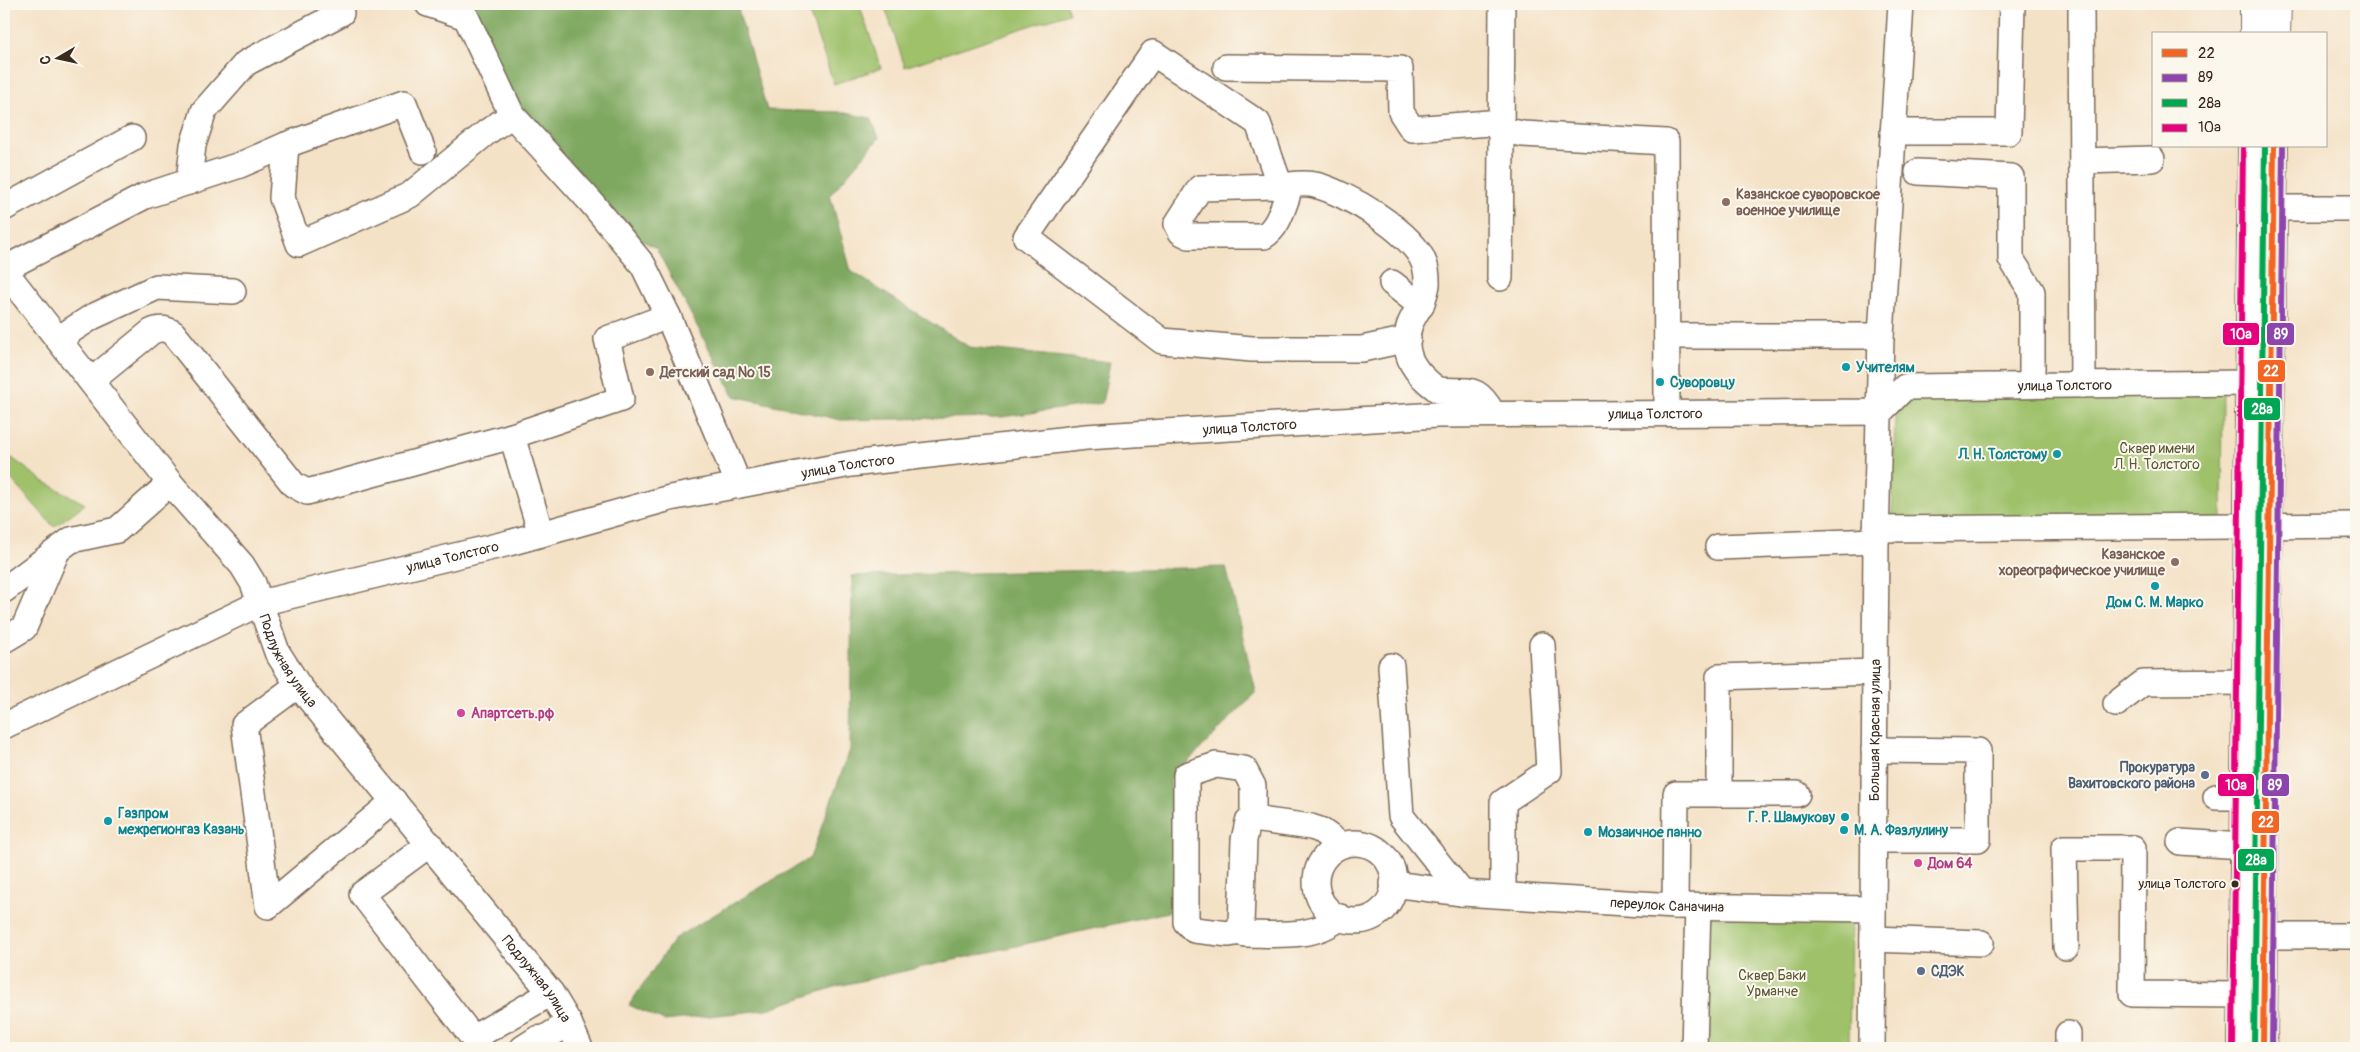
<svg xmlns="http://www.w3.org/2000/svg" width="2360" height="1052" viewBox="0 0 2360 1052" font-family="Pangolin,sans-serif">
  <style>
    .green { fill: #9ec16a; stroke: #6c7644 }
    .forest { fill: #7ea75e; stroke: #5c683e }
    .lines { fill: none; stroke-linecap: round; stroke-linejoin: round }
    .minor-casing { stroke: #7c6a59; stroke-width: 28 }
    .major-casing { stroke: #7c6a59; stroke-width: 30 }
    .minor { stroke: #fff; stroke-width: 25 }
    .major { stroke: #fff; stroke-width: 28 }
    .bus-1-casing { stroke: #fbf7ec; stroke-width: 10 }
    .bus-2-casing { stroke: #fbf7ec; stroke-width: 10 }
    .bus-3-casing { stroke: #fbf7ec; stroke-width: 10 }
    .bus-4-casing { stroke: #fbf7ec; stroke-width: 10 }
    .bus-1 { stroke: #f26522; stroke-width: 6 }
    .bus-2 { stroke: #8e44ad; stroke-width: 6 }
    .bus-3 { stroke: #00a651; stroke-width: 6 }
    .bus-4 { stroke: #e5007d; stroke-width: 6 }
    .education-dot { fill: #8d6e63; stroke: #fbf7ec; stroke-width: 2 }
    .culture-dot { fill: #0f9aa8; stroke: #fbf7ec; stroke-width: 2 }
    .hotel-dot { fill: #d1479c; stroke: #fbf7ec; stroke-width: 2 }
    .service-dot { fill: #5c6f8a; stroke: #fbf7ec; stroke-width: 2 }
    .bus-dot { fill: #3b2a1e; stroke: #fbf7ec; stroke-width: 2 }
    .labels { text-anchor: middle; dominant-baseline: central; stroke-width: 4; stroke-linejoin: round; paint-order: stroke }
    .bus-label { font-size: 13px; fill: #3b2a1e; stroke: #fbf7ec; text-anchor: end }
    .education-label { font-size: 14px; font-weight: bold; fill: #785e54; stroke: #fbf7ec; text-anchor: start }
    .culture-label { font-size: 14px; font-weight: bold; fill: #0d838f; stroke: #fbf7ec; text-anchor: start }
    .street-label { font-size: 14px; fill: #3b2a1e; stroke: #fbf7ec }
    .park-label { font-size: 14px; fill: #595735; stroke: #fbf7ec }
    .hotel-label { font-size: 14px; font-weight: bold; fill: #b23c85; stroke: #fbf7ec; text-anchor: start }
    .service-label { font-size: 14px; font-weight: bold; fill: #4e5e75; stroke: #fbf7ec; text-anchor: end }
    .line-badge { stroke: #fbf7ec; stroke-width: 2 }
    .badge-label { font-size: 14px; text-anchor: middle; font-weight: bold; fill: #fff }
  </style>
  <rect width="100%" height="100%" fill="#fbf7ec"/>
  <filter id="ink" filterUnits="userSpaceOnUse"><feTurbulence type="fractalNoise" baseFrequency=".02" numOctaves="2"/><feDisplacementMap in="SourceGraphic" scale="10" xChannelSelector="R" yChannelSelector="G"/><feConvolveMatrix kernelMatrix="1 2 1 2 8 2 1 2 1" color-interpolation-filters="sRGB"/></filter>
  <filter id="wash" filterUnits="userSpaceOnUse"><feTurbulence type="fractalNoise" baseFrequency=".0096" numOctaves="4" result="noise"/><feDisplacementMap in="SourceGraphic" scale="20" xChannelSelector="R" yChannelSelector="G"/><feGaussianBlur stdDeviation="1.12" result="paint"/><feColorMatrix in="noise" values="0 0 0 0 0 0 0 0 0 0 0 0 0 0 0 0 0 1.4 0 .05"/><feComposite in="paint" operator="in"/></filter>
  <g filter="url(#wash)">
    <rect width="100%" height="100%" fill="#f4e2c7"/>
    <path class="green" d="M806 4H859L881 68 834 84Z
      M884 4H1066L1069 13 905 67Z
      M2223 392 2222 519 1903 524 1892 515 1895 417 1903 400 1924 397Z
      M4 452 43 481 85 504 54 527 4 471Z
      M1708 917 1851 920 1849 1048H1706Z"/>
    <path class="forest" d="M427 4H739L738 9 767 110 840 112 871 118 879 138 830 195 851 271 969 347 1110 362 1102 403 1002 417 841 420 734 396 656 248 620 229 527 120 458 20Z
      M1226 567 1256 692 1170 780 1181 909 838 986 764 1010 664 1021 629 1005 675 938 810 858 850 750 852 576Z"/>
  </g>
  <g filter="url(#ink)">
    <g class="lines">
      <g class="minor-casing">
        <g id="minor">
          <path d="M428 4 466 17 512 115 591 202 643 265 668 316"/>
          <path d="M2081 4 2083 385"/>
          <path d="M1226 67 1400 69 1401 112 1412 129 1489 123 1502 130 1523 134 1666 142 1667 413"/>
          <path d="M1893 132H2009L2012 4"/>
          <path d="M286 145 282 198 299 244 410 195 487 132 512 115"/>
          <path d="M2082 161 2152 159"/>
          <path d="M1918 172 2011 177V259L2032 292V385"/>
          <path d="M189 182 193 145 204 111 246 63 341 13"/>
          <path d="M1280 186 1287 197C1282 211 1277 228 1264 236H1189L1181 232 1177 224 1200 188Z"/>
          <path d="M4 208 132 138"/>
          <path d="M2273 208H2356"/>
          <path d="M4 269 145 196 240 165 286 145 404 103 423 151"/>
          <path id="s1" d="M4 270 170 483 242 565 253 583 277 652 298 685 551 993 569 1023 580 1048"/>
          <path d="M1500 278 1502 4"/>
          <path d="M1392 283 1421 306"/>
          <path d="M1667 336H1881"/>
          <path d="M58 339 92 317 157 287 233 291"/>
          <path d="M1408 339 1362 349H1252L1162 341 1026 237 1153 53 1258 123 1280 186C1291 185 1304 182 1315 185 1345 192 1413 232 1424 263 1426 268 1427 276 1427 281 1428 287 1424 294 1423 300 1419 309 1412 317 1409 327 1401 356 1416 374 1438 390 1469 393 1476 383 1493 414"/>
          <path d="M91 381 151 332C159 328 165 328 173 333L294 485 307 492 512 436 621 399 607 339 668 316 739 485"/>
          <path d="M512 436 541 534"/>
          <path d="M1876 529 2356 525"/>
          <path d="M1718 547 1876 541"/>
          <path d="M4 590 71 540 117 530 170 483"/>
          <path d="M4 640 24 628 57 551"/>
          <path d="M1391 666 1401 816 1462 893"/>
          <path d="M298 685 244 725 268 906 394 801"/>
          <path d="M2116 704 2143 683 2245 682"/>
          <path id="s2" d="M4 726 260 603 509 543 670 498 851 464 1086 437 1437 415 1880 412 1905 387 2248 383"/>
          <path d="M1719 794V677L1875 672"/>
          <path d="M2216 797H2244"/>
          <path d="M1873 840H1978V751L1874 750"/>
          <path d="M2180 842 2243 846"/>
          <circle cx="1355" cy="882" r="39"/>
          <path d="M430 844 362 894 473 1038 551 993"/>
          <path id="s3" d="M1393 884 1462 893 1675 906 1873 909"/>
          <path d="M1503 895V802L1549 771 1542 645"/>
          <path d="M1675 906 1676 794H1797"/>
          <path d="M1340 917C1315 939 1276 934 1245 934L1242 932 1241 924 1244 840 1248 822 1253 819 1311 827 1320 830 1341 845"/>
          <path d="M1242 932 1229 934 1194 930 1186 922V775L1216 765 1244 769 1253 786V819"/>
          <path d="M2264 936H2356"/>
          <path d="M1873 939 1981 943"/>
          <path d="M2066 947 2064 848H2133L2132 994 2242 995"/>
          <path d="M2068 1034V1048"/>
          <path d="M523 1048 537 1039 545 1038 569 1023"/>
          <path d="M1694 1048 1698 907"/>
          <path id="s4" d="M1872 1048 1876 541 1881 336 1901 4"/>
        </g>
      </g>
      <g class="major-casing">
        <path id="major" d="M2254 34V4
          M2276 34 2277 4
          M2242 1048 2252 146
          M2263 1048 2265 780 2274 146"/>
      </g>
      <use href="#minor" class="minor"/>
      <use href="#major" class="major"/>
      <g class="bus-1-casing">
        <path id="bus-1" d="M2263 1048 2274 146"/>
      </g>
      <g class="bus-2-casing">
        <path id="bus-2" d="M2272 1048 2283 146"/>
      </g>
      <g class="bus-3-casing">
        <path id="bus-3" d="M2254 1048 2265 146"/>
      </g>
      <g class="bus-4-casing">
        <path id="bus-4" d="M2233 1048 2243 146"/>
      </g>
      <use href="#bus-1" class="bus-1"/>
      <use href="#bus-2" class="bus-2"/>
      <use href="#bus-3" class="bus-3"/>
      <use href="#bus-4" class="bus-4"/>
    </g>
  </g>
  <g class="education-dot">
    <circle cx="1726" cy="202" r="5"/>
    <circle cx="650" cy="372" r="5"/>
    <circle cx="2175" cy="562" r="5"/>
  </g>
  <g class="culture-dot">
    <circle cx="1846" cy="367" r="5"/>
    <circle cx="1660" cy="382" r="5"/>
    <circle cx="2057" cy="454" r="5"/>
    <circle cx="2155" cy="586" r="5"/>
    <circle cx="1845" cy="817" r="5"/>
    <circle cx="108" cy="821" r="5"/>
    <circle cx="1844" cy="830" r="5"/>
    <circle cx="1588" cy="832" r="5"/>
  </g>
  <g class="hotel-dot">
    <circle cx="461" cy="713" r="5"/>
    <circle cx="1918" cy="863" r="5"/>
  </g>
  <g class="service-dot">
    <circle cx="2205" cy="775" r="5"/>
    <circle cx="1921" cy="971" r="5"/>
  </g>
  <circle class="bus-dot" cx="2235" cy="884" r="4.5"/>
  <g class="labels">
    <g class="bus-label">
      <text x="2226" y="884">улица Толстого</text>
    </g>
    <g class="education-label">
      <text x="1736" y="194">Казанское суворовское<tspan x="1736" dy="16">военное училище</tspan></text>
      <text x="660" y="372">Детский сад № 15</text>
      <text x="2165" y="554" text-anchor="end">Казанское<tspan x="2165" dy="16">хореографическое училище</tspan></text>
    </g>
    <g class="culture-label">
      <text x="1856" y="367">Учителям</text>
      <text x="1670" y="382">Суворовцу</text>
      <text x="2047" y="454" text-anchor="end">Л. Н. Толстому</text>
      <text x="2155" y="602" text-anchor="middle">Дом С. М. Марко</text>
      <text x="118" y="813">Газпром<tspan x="118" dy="16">межрегионгаз Казань</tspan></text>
      <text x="1835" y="817" text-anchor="end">Г. Р. Шамукову</text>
      <text x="1854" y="830">М. А. Фазлулину</text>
      <text x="1598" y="832">Мозаичное панно</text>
    </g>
    <g class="street-label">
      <text stroke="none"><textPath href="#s2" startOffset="2118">улица Толстого</textPath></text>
      <text stroke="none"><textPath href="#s2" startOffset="1698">улица Толстого</textPath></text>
      <text stroke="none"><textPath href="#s2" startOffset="1292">улица Толстого</textPath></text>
      <text stroke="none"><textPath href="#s2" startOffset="888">улица Толстого</textPath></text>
      <text stroke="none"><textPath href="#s2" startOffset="482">улица Толстого</textPath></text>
      <text stroke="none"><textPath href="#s1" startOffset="486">Подлужная улица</textPath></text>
      <text stroke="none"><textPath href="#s4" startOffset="318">Большая Красная улица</textPath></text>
      <text stroke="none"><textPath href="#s3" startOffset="275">переулок Саначина</textPath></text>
      <text stroke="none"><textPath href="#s1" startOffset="891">Подлужная улица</textPath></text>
    </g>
    <g class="park-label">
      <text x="2157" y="448">Сквер имени<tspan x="2157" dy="16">Л. Н. Толстого</tspan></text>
      <text x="1772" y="975">Сквер Баки<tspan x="1772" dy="16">Урманче</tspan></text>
    </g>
    <g class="hotel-label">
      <text x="471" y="713">Апартсеть.рф</text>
      <text x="1928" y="863">Дом 64</text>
    </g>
    <g class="service-label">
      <text x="2195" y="767">Прокуратура<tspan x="2195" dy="16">Вахитовского района</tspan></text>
      <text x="1931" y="971" text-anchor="start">СДЭК</text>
    </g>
  </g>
  <g class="line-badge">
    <rect x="2222" y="322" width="38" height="24" rx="5" fill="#e5007d"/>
    <rect x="2266" y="322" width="29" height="24" rx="5" fill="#8e44ad"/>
    <rect x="2257" y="359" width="29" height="24" rx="5" fill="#f26522"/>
    <rect x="2243" y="397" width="38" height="24" rx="5" fill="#00a651"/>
    <rect x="2217" y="773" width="38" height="24" rx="5" fill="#e5007d"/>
    <rect x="2261" y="773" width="29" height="24" rx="5" fill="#8e44ad"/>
    <rect x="2251" y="810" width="29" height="24" rx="5" fill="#f26522"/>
    <rect x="2237" y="848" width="38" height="24" rx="5" fill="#00a651"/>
  </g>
  <g class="badge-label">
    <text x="2241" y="339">10а</text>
    <text x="2281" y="339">89</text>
    <text x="2271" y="376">22</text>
    <text x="2262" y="414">28a</text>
    <text x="2236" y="790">10а</text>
    <text x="2275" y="790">89</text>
    <text x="2266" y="827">22</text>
    <text x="2256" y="865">28a</text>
  </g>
  <rect width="2360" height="1052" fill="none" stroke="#fbf7ec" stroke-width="20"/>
  <rect x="2152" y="32" width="175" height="115" fill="#fbf7ec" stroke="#aea59a"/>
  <rect x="2162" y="49" width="25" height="8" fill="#f26522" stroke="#aea59a"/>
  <text x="2198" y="58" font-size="15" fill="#3b2a1e">22</text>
  <rect x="2162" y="74" width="25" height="8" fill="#8e44ad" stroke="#aea59a"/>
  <text x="2198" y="82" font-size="15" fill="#3b2a1e">89</text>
  <rect x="2162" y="99" width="25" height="8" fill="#00a651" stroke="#aea59a"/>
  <text x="2198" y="108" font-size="15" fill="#3b2a1e">28a</text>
  <rect x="2162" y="124" width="25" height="8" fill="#e5007d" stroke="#aea59a"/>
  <text x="2198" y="132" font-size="15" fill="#3b2a1e">10а</text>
  <g transform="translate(58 58) rotate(261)" stroke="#fbf7ec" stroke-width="4" paint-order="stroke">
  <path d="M0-4L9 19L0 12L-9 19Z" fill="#3b2a1e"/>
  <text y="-8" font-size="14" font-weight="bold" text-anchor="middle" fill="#3b2a1e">С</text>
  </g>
</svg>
